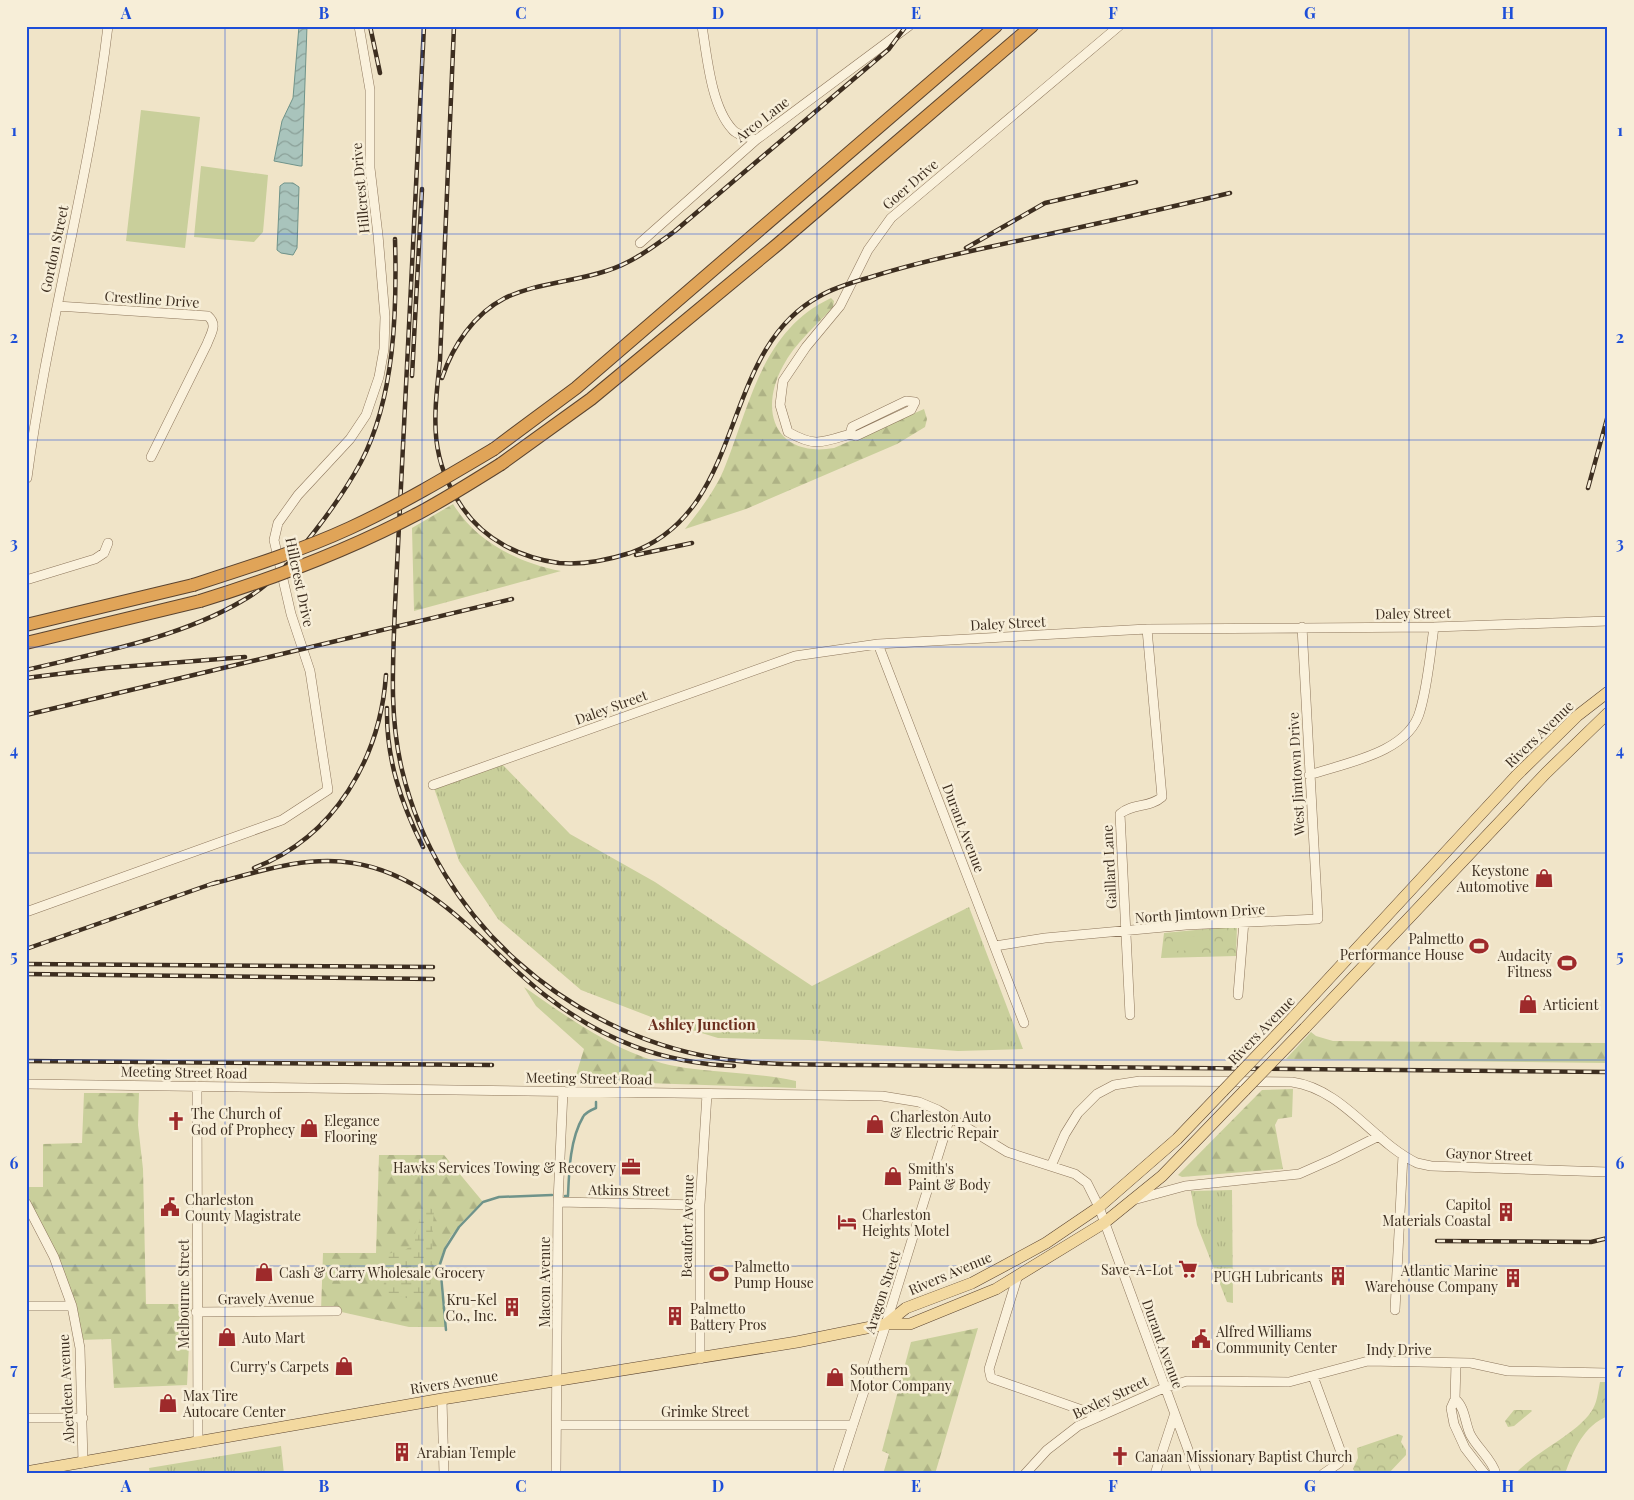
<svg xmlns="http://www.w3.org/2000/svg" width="1634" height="1500" viewBox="0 0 1634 1500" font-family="'Playfair Display',serif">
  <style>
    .grass { fill: url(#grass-tufts) }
    .forest { fill: url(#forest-firs) }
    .wetland { fill: url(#wetland-marsh) }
    .park { fill: url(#park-crowns) }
    .pitch { fill: #c9cf9b }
    .water { fill: url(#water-waves); stroke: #6f938a }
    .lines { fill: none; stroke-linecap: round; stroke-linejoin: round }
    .stream { stroke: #6f938a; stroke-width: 2.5 }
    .minor-casing { stroke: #8d765c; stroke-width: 10 }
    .major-casing { stroke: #5b4430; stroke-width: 12 }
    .highway-casing { stroke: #5b4430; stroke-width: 14 }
    .minor { stroke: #faf1dc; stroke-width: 9 }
    .major { stroke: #f3d9a0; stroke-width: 11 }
    .highway { stroke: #e0a458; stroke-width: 12 }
    .rail-casing { stroke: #3d2e20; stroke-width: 4.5 }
    .rail { stroke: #f7eed8; stroke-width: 2.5; stroke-dasharray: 8; stroke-linecap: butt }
    .major-bridge-casing { stroke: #5b4430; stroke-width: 12; stroke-linecap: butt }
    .highway-bridge-casing { stroke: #5b4430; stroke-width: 14; stroke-linecap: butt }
    .major-bridge { stroke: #f3d9a0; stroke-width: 11 }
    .highway-bridge { stroke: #e0a458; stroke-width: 12 }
    .grid { fill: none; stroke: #1d4ed8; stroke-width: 1; stroke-opacity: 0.55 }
    .labels { text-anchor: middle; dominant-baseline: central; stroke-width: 5; stroke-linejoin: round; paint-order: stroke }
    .street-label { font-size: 14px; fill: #3d2e20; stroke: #f7eed8 }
    .poi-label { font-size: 14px; fill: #3d2e20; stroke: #f7eed8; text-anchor: start }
    .neighbourhood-label { font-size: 15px; font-weight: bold; fill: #6b2e1e; stroke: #f7eed8 }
    .neatline { fill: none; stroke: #1d4ed8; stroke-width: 2 }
    .grid-label { font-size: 16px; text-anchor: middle; font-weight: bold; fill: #1d4ed8 }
  </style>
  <defs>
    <pattern id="grass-tufts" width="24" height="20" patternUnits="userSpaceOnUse" patternTransform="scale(1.25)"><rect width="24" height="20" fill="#c9cf9b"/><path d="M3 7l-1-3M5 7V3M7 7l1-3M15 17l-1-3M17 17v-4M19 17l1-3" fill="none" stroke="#aeb285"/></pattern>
    <pattern id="forest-firs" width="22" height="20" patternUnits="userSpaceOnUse" patternTransform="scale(1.25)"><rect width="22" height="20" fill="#c9cf9b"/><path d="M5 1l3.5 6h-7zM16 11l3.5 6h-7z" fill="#aeb285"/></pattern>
    <pattern id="wetland-marsh" width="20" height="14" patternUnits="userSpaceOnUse" patternTransform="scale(1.25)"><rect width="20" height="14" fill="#c9cf9b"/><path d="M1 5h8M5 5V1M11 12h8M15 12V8" fill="none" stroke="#aeb285"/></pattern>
    <pattern id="park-crowns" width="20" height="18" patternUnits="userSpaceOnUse" patternTransform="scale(1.25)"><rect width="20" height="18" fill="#c9cf9b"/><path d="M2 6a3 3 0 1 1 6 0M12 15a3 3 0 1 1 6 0" fill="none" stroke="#aeb285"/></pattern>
    <pattern id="water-waves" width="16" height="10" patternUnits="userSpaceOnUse" patternTransform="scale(1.25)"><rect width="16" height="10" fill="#a9c4bc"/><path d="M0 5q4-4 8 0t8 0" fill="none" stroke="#8ba098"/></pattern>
  </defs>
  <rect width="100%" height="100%" fill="#f0e4c8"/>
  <path class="grass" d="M499 761 570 834 655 882 812 986 969 907 1023 1049 958 1051 809 1040 718 1038 659 1020 581 990 498 919 459 861 433 785Z
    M1232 1190 1233 1303 1227 1302 1197 1225 1191 1191Z
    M281 1446 284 1474H150L149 1468Z"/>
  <path class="forest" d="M831 298 834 301 833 307C817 325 794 344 783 366 758 412 776 458 834 448L924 409 927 419 925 427 897 444 746 509 685 529C701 509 717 488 726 464 751 401 763 330 831 298Z
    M453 504C476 542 519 563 561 571L414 611 412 528Z
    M524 987C575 1022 624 1059 686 1068 723 1073 760 1073 796 1081V1088L586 1081 576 1075 584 1049 536 1006Z
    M1311 1032 1316 1036 1333 1041 1608 1043V1063L1286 1059Z
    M1293 1089 1292 1117 1278 1119 1275 1125 1283 1169 1182 1177 1178 1175 1262 1090Z
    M84 1093H139L138 1125 143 1169 146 1304H191L187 1385 114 1388 111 1339 79 1340 72 1306 26 1203V1187H43V1144L82 1143Z
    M379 1155H444L483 1202C465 1217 442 1241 440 1265 439 1285 444 1307 446 1327H409L337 1311H321L323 1253H376Z
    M978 1328 935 1474H883L889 1454 882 1451 911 1342Z"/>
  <path class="wetland" d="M425 1203 434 1211C431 1239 434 1267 429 1295 414 1303 398 1296 383 1291L387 1254 405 1250 415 1243V1234Z"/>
  <path class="park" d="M1237 926 1236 956 1161 958 1164 933Z
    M1600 1382H1608V1416C1584 1425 1573 1451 1565 1474H1515C1536 1451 1575 1435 1591 1412 1597 1404 1598 1392 1600 1382Z
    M1514 1410H1531L1532 1411 1514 1426 1508 1427 1505 1421Z
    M1398 1434 1403 1436 1401 1442 1406 1450V1455L1388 1474H1356L1353 1469 1358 1458 1357 1448Z"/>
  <path class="pitch" d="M141 110 200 117 185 248 126 241Z
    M201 166 268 175 263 232 254 242 194 237Z
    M1200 936V950L1173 951V937Z"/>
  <path class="water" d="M299 26H307L302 166H300L274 161 282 121 293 98Z
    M284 183H293L299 187 297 248 293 255 281 253 277 250 280 186Z"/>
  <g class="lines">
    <path class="stream" d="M565 1196H568C569 1171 570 1139 583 1117 585 1113 591 1110 596 1108V1102
      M446 1330 440 1264 445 1249 459 1227 483 1202 499 1197 552 1195"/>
    <g class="minor-casing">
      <path id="minor" d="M702 26C707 56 711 106 732 129 736 135 749 137 756 140
        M640 243 756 140 909 26
        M57 306 208 316C218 325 211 333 207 344L151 457
        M850 434 852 427 906 401 915 402 911 410 856 436 850 434C821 443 815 447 788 432L780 405 783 381 806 347 840 306 868 250 891 218 1119 26
        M27 478C47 326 90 178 108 26
        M26 580 95 559 104 553 108 543
        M878 644 1024 1023
        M1309 775C1345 763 1409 753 1420 711 1428 684 1430 655 1434 627
        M433 785 795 656 878 644 1147 629 1434 627 1608 621
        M26 912 282 820 328 790 310 671 291 614 274 540 278 523 298 495 350 439 366 415 379 377 384 349 385 317 378 235 370 168V90L359 26
        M995 946 1045 938 1186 925 1318 919 1302 627
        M1238 995 1244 921
        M1130 1015 1120 814C1132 803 1150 808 1162 797L1147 629
        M26 1084 882 1096 919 1102 938 1110 1007 1152 1075 1174 1087 1183 1099 1207 1197 1474
        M197 1086 198 1443
        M1051 1166 1065 1134 1078 1113 1097 1094 1114 1085 1140 1081 1292 1082C1343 1089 1373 1142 1417 1163L1431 1166 1608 1172
        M1137 1199 1185 1186 1299 1174 1333 1159 1379 1136
        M558 1202 700 1205
        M26 1203 54 1257 72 1306 80 1348 83 1463
        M1018 1275 989 1369 991 1378 1099 1416
        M26 1306H72
        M1395 1310 1403 1155
        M196 1312 337 1311
        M700 1359V1205L707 1094
        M1456 1363 1455 1399 1451 1408 1454 1424 1465 1448 1485 1474
        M1313 1376 1342 1455 1339 1463 1323 1474
        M442 1399 444 1474
        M1455 1399C1465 1407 1465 1423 1470 1434 1477 1448 1492 1459 1496 1474
        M26 1418H83
        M557 1425H853
        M556 1474 558 1202 563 1091
        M837 1474 886 1324 950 1117
        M1025 1474 1047 1450 1078 1426 1164 1388 1187 1381 1289 1382 1368 1361 1471 1363 1508 1371 1608 1373
        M1155 1474 1174 1416"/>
    </g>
    <g class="major-casing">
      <path id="major" d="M1286 1025 1516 776 1577 716 1608 692
        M1305 1028 1546 773 1608 713
        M886 1324 906 1308 972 1283 1002 1267 1046 1243 1099 1207 1177 1139 1223 1091
        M26 1472 442 1399 797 1342 886 1324H910L996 1289 1104 1223 1162 1176 1245 1090"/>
    </g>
    <g class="highway-casing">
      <path id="highway" d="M494 449 576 388 996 26
        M501 464 591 399 778 244 1032 26
        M26 625 193 585
        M26 643 200 601"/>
    </g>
    <use href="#minor" class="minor"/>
    <use href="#major" class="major"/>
    <use href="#highway" class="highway"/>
    <g class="rail-casing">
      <path id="rail" d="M370 26 380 73
        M424 26 395 606C393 662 389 716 402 770 437 919 567 1033 716 1058 764 1066 813 1064 861 1065L1608 1072
        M454 26 440 360C434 417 428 457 462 507 484 540 521 558 559 563 582 565 608 560 630 553 749 511 717 351 820 296 835 287 854 282 871 277 912 264 952 255 994 246 1073 229 1151 212 1230 193
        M966 248 1045 203 1136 182
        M412 376 422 189
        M442 378C453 345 474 314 505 298 536 283 573 282 606 271 632 263 653 247 675 231L889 49 906 26
        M1588 488 1608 415
        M636 555 692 543
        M26 670C97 653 179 638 242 601 273 584 294 558 315 531 332 509 348 486 361 462 395 397 397 310 395 239
        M26 678 107 668 245 657
        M387 708C386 759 401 803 423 847
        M26 715 512 599
        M254 868C335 837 380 758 386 675
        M212 884C257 872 306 855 353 863 436 876 484 948 546 996 603 1040 662 1063 734 1066
        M26 949 217 882
        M26 964 433 967
        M26 974 433 979
        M26 1061 492 1065
        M1437 1241 1591 1242 1608 1238"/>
    </g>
    <use href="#rail" class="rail"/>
    <g class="major-bridge-casing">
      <path id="major-bridge" d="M1245 1090 1305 1028
        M1223 1091 1286 1025"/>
    </g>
    <g class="highway-bridge-casing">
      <path id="highway-bridge" d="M193 585C246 568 300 551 350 528 400 505 447 477 494 449
        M200 601C275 578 349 550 419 513 447 498 474 481 501 464"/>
    </g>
    <use href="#major-bridge" class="major-bridge"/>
    <use href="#highway-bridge" class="highway-bridge"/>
  </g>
  <path class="grid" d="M225 26V1474M422 26V1474M620 26V1474M817 26V1474M1014 26V1474M1212 26V1474M1409 26V1474M26 234H1608M26 440H1608M26 647H1608M26 853H1608M26 1060H1608M26 1266H1608"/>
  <defs>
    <g id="shop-bare" transform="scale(1.5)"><path d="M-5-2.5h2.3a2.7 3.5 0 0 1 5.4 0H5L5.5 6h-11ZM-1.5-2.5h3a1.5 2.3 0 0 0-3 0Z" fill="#9e2a2b" stroke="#f7eed8" stroke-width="2.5" paint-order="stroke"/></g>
    <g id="stadium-bare" transform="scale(1.5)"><path d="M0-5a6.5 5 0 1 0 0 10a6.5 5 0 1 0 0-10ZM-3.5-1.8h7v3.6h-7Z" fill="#9e2a2b" stroke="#f7eed8" stroke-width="2.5" paint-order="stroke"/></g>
    <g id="church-bare" transform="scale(1.5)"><path d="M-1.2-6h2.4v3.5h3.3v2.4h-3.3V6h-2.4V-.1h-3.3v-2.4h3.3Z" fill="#9e2a2b" stroke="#f7eed8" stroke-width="2.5" paint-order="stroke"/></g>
    <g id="office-bare" transform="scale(1.5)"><path d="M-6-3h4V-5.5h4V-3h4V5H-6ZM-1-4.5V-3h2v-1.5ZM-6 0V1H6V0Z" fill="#9e2a2b" stroke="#f7eed8" stroke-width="2.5" paint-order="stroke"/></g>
    <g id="civic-bare" transform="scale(1.5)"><path d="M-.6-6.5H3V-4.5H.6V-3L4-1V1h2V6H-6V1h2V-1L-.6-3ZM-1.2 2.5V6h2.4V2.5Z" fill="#9e2a2b" stroke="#f7eed8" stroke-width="2.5" paint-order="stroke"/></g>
    <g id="building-bare" transform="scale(1.5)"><path d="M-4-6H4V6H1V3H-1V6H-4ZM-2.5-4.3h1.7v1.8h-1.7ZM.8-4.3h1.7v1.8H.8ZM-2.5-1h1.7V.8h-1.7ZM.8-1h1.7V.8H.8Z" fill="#9e2a2b" stroke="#f7eed8" stroke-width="2.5" paint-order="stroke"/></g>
    <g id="hotel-bare" transform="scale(1.5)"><path d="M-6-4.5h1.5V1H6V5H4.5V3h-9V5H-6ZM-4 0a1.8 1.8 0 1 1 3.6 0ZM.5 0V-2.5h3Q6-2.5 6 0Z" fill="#9e2a2b" stroke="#f7eed8" stroke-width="2.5" paint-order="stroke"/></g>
    <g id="supermarket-bare" transform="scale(1.5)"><path d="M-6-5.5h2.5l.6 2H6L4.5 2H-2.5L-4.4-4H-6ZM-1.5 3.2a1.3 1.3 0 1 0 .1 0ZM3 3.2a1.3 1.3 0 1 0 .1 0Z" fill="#9e2a2b" stroke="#f7eed8" stroke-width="2.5" paint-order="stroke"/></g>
  </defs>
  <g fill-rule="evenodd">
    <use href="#shop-bare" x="1544" y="878"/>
    <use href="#stadium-bare" x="1479" y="946"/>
    <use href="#stadium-bare" x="1567" y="963"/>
    <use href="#shop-bare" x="1528" y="1004"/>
    <use href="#church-bare" x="176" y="1121"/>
    <use href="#shop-bare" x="875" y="1124"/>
    <use href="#shop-bare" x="309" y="1128"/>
    <use href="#office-bare" x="631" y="1167"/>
    <use href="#shop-bare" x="893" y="1176"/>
    <use href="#civic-bare" x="170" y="1207"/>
    <use href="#building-bare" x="1506" y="1212"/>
    <use href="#hotel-bare" x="847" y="1222"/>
    <use href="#supermarket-bare" x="1188" y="1269"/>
    <use href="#shop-bare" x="264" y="1272"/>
    <use href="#stadium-bare" x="719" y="1274"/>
    <use href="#building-bare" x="1338" y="1276"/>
    <use href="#building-bare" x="1513" y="1278"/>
    <use href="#building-bare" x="512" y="1307"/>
    <use href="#building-bare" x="675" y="1316"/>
    <use href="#shop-bare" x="227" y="1337"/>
    <use href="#civic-bare" x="1201" y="1339"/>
    <use href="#shop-bare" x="344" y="1366"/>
    <use href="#shop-bare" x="835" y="1377"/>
    <use href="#shop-bare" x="168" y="1403"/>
    <use href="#building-bare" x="402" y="1452"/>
    <use href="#church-bare" x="1120" y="1456"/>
  </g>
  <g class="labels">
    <g class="street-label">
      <text transform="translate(762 119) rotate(-38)">Arco Lane</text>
      <text transform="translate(910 184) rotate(-41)">Goer Drive</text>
      <text transform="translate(360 188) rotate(-95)">Hillcrest Drive</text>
      <text transform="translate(54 249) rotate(-78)">Gordon Street</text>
      <text transform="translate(152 299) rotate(4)">Crestline Drive</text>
      <text transform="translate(300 582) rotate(78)">Hillcrest Drive</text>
      <text transform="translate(1413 613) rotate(-1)">Daley Street</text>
      <text transform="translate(1008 623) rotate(-3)">Daley Street</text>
      <text transform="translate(611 707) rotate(-20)">Daley Street</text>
      <text transform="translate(1539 734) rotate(-44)">Rivers Avenue</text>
      <text transform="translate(1296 774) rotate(-93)">West Jimtown Drive</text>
      <text transform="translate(964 828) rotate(69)">Durant Avenue</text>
      <text transform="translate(1109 867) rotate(-93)">Gaillard Lane</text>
      <text transform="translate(1200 913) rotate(-4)">North Jimtown Drive</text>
      <text transform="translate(1261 1030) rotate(-46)">Rivers Avenue</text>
      <text transform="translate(184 1072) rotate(1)">Meeting Street Road</text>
      <text transform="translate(589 1078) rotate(1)">Meeting Street Road</text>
      <text transform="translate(1489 1154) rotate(2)">Gaynor Street</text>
      <text transform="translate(629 1190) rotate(1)">Atkins Street</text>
      <text transform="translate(687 1226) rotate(-89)">Beaufort Avenue</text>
      <text transform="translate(950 1273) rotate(-23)">Rivers Avenue</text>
      <text transform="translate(544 1282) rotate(-90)">Macon Avenue</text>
      <text transform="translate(882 1292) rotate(-72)">Aragon Street</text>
      <text transform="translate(183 1294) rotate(-90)">Melbourne Street</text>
      <text transform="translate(266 1298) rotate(-1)">Gravely Avenue</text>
      <text transform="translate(1163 1344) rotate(70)">Durant Avenue</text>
      <text x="1399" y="1349">Indy Drive</text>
      <text transform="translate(454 1382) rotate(-9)">Rivers Avenue</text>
      <text transform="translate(66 1389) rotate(-93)">Aberdeen Avenue</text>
      <text transform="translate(1110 1397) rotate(-25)">Bexley Street</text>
      <text x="705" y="1411">Grimke Street</text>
    </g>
    <g class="poi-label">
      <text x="1529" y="870" text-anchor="end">Keystone<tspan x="1529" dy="16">Automotive</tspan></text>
      <text x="1464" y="938" text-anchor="end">Palmetto<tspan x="1464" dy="16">Performance House</tspan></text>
      <text x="1552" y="955" text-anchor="end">Audacity<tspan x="1552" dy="16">Fitness</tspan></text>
      <text x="1543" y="1004">Articient</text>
      <text x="191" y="1113">The Church of<tspan x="191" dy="16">God of Prophecy</tspan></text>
      <text x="890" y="1116">Charleston Auto<tspan x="890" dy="16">&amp; Electric Repair</tspan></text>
      <text x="324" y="1120">Elegance<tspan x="324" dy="16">Flooring</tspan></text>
      <text x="616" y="1167" text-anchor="end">Hawks Services Towing &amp; Recovery</text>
      <text x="908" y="1168">Smith's<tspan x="908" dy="16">Paint &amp; Body</tspan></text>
      <text x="185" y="1199">Charleston<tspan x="185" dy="16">County Magistrate</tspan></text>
      <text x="1491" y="1204" text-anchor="end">Capitol<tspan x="1491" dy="16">Materials Coastal</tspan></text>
      <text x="862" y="1214">Charleston<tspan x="862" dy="16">Heights Motel</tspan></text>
      <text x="734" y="1266">Palmetto<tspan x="734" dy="16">Pump House</tspan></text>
      <text x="1173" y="1269" text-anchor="end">Save-A-Lot</text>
      <text x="1498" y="1270" text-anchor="end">Atlantic Marine<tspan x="1498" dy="16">Warehouse Company</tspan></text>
      <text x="279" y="1272">Cash &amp; Carry Wholesale Grocery</text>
      <text x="1323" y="1276" text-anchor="end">PUGH Lubricants</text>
      <text x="497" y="1299" text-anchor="end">Kru-Kel<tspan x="497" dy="16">Co., Inc.</tspan></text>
      <text x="690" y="1308">Palmetto<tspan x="690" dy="16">Battery Pros</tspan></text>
      <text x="1216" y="1331">Alfred Williams<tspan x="1216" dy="16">Community Center</tspan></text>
      <text x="242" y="1337">Auto Mart</text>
      <text x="329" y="1366" text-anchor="end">Curry's Carpets</text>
      <text x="850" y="1369">Southern<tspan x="850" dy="16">Motor Company</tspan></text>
      <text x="183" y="1395">Max Tire<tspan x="183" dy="16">Autocare Center</tspan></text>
      <text x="417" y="1452">Arabian Temple</text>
      <text x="1135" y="1456">Canaan Missionary Baptist Church</text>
    </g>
    <g class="neighbourhood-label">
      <text x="702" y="1024">Ashley Junction</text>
    </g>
  </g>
  <rect width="1634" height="1500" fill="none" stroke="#f7eed8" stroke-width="55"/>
  <rect x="28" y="28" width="1578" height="1444" class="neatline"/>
  <g class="grid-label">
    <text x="126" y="19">A</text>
    <text x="324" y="19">B</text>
    <text x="521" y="19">C</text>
    <text x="718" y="19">D</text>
    <text x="916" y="19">E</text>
    <text x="1113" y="19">F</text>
    <text x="1310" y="19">G</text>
    <text x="1508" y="19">H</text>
    <text x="14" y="136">1</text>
    <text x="1620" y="136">1</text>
    <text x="14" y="343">2</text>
    <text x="1620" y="343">2</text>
    <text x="14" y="549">3</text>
    <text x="1620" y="549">3</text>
    <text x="14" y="756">4</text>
    <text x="1620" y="756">4</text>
    <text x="14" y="962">5</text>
    <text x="1620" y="962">5</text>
    <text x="14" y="1169">6</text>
    <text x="1620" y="1169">6</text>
    <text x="14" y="1375">7</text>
    <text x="1620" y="1375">7</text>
    <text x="126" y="1492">A</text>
    <text x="324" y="1492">B</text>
    <text x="521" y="1492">C</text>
    <text x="718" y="1492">D</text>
    <text x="916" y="1492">E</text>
    <text x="1113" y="1492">F</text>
    <text x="1310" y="1492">G</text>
    <text x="1508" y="1492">H</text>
  </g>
</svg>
